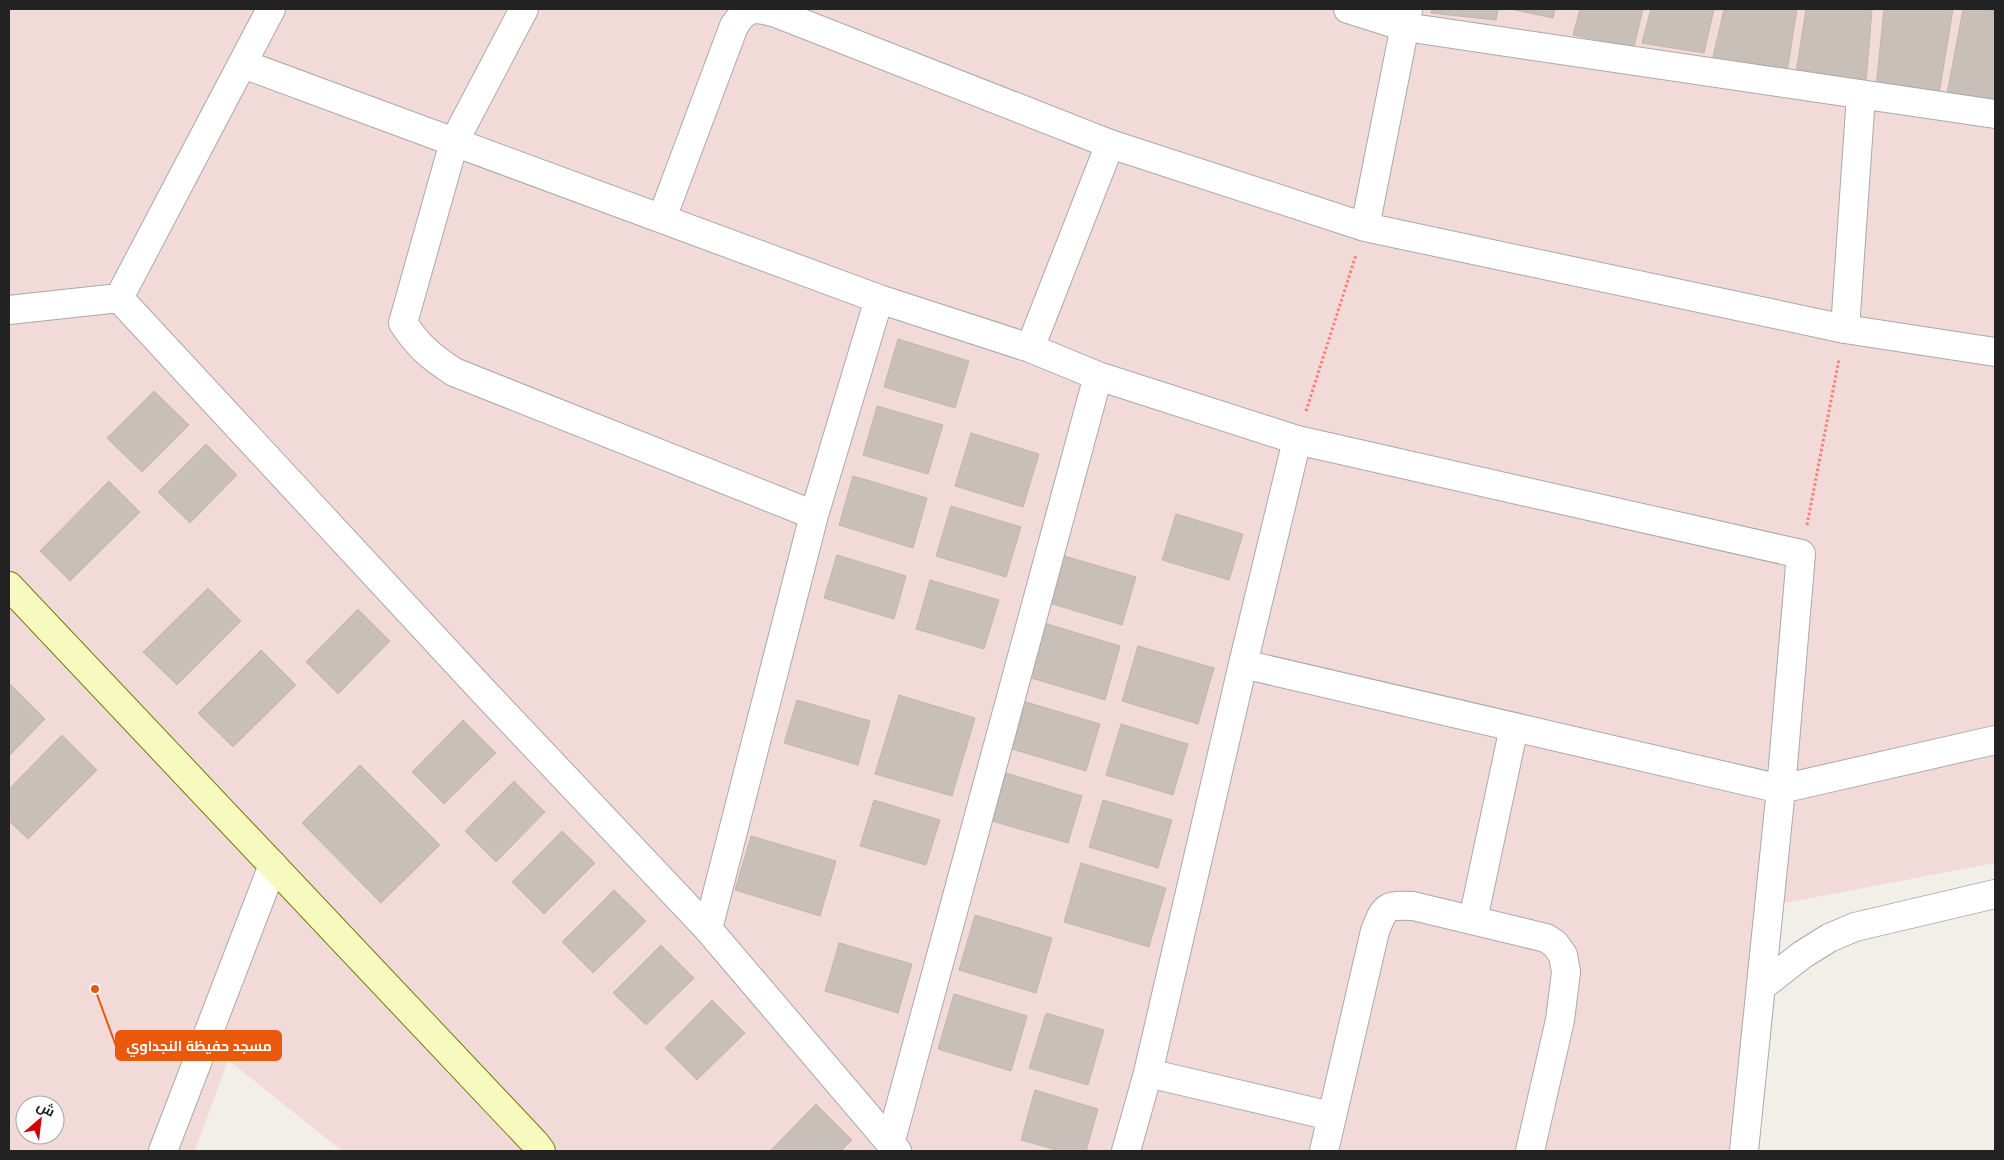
<svg xmlns="http://www.w3.org/2000/svg" width="2004" height="1160" viewBox="0 0 2004 1160" font-family="'Nunito Sans',Cairo,sans-serif">
  <style>
    .commercial { fill: #f2dad9; fill-rule: evenodd }
    .building { fill: #c7bfb8; stroke: #c4b6ab }
    .lines { fill: none; stroke-linecap: round; stroke-linejoin: round }
    .street-casing { stroke: #a9a9a9; stroke-width: 30 }
    .secondary-casing { stroke: #707d05; stroke-width: 30 }
    .path { stroke: #fa8072; stroke-width: 3; stroke-dasharray: 2.5 2.5; stroke-linecap: butt }
    .street { stroke: #fff; stroke-width: 28 }
    .secondary { stroke: #f7fabf; stroke-width: 28 }
    .leader { fill: none; stroke: #e8590c; stroke-width: 2 }
    .callout-dot { fill: #e8590c; stroke: #fff; stroke-width: 2 }
    .callout { fill: #e8590c; stroke: #e8590c; stroke-width: 2 }
    .callout-label { font-size: 14px; text-anchor: middle; font-weight: bold; fill: #fff }
  </style>
  <rect width="100%" height="100%" fill="#f2efe9"/>
  <path class="commercial" d="M9 9H1995V863L1774 905 1744 1151H342L228 1060 195 1151H9ZM25 1105H55V1135H25Z"/>
  <path class="building" d="M1432 9H1498L1496 20 1431 13Z
    M1510 9H1555L1553 18Z
    M1580 9H1643L1634 47 1573 35Z
    M1651 9H1714L1704 53 1642 43Z
    M1724 9H1797L1787 72 1713 57Z
    M1806 9H1872L1866 82 1796 73Z
    M1884 9H1953L1939 94 1876 87Z
    M1963 9 1995 10V103L1947 94Z
    M898 339 969 361 955 408 884 387Z
    M154 391 189 425 142 472 107 438Z
    M877 406 943 425 928 474 863 455Z
    M971 433 1039 454 1023 507 955 486Z
    M206 444 237 475 190 523 158 492Z
    M853 476 927 498 913 548 839 525Z
    M109 481 140 512 70 581 40 551Z
    M951 506 1021 527 1006 577 936 556Z
    M1176 514 1243 534 1229 580 1162 560Z
    M837 555 906 576 894 619 824 598Z
    M1061 555 1136 577 1122 625 1046 602Z
    M930 580 999 600 984 649 916 629Z
    M208 588 241 621 177 685 143 652Z
    M358 609 390 641 338 694 306 662Z
    M1044 623 1120 646 1105 700 1028 677Z
    M1138 646 1214 668 1198 724 1122 701Z
    M261 650 296 685 233 747 198 713Z
    M9 683 45 719 9 756Z
    M899 695 975 718 952 796 875 774Z
    M797 700 870 721 858 765 784 743Z
    M1026 702 1100 724 1086 771 1012 749Z
    M463 720 496 753 444 804 412 772Z
    M1121 724 1188 744 1173 795 1106 775Z
    M62 735 97 770 28 839 9 821V789Z
    M360 765 440 845 381 903 302 823Z
    M1006 773 1082 796 1068 843 992 821Z
    M514 781 545 812 496 862 465 831Z
    M874 800 940 820 926 865 860 846Z
    M1103 800 1172 820 1158 868 1089 847Z
    M562 831 595 863 544 914 512 882Z
    M751 836 836 861 820 916 735 890Z
    M1081 863 1166 888 1149 947 1064 922Z
    M614 890 646 921 593 973 562 942Z
    M975 915 1052 938 1036 993 959 970Z
    M839 943 912 964 898 1013 825 991Z
    M661 945 694 978 646 1025 613 993Z
    M954 994 1027 1016 1011 1071 938 1049Z
    M712 1000 745 1033 697 1080 665 1048Z
    M1046 1013 1104 1030 1088 1085 1029 1068Z
    M1035 1090 1098 1109 1086 1151H1060L1021 1140Z
    M816 1104 852 1140 841 1151H770Z"/>
  <g class="lines">
    <g class="street-casing">
      <path id="street" d="M524 9 454 142 403 323C419 347 430 356 454 372L814 515
        M1348 9 1405 27 1995 114
        M243 64 879 299 1030 348 1098 376 1297 440 1801 554 1781 789 1744 1151
        M662 218 734 26C747 6 755 7 776 13L1110 144 1365 227 1845 329 1995 352
        M1365 227 1408 10
        M119 298 485 693 708 929 897 1151
        M9 310 119 298 271 9
        M1845 329 1861 95
        M1030 348 1110 144
        M1243 664 1781 789 1995 740
        M1473 920 1514 727
        M708 929 814 515 879 299
        M1761 987 1802 955 1829 938 1855 927 1995 894
        M1148 1073 1331 1116
        M890 1144 1098 376
        M163 1151 273 865
        M1126 1151 1148 1073 1243 664 1297 440
        M1324 1151 1375 931C1385 906 1385 905 1413 906L1546 938 1555 944 1563 955 1566 972 1560 1020 1530 1151"/>
    </g>
    <g class="secondary-casing">
      <path id="secondary" d="M9 586 535 1143 541 1151"/>
    </g>
    <path class="path" d="M1306 411 1356 255
      M1807 525 1839 359"/>
    <use href="#street" class="street"/>
    <use href="#secondary" class="secondary"/>
  </g>
  <path class="leader" d="M95 989L116 1046"/>
  <circle class="callout-dot" cx="95" cy="989" r="5"/>
  <rect class="callout" x="116" y="1031" width="165" height="29" rx="5"/>
  <g class="callout-label">
    <text x="199" y="1051">مسجد حفيظة النجداوي</text>
  </g>
  <rect width="2004" height="1160" fill="none" stroke="#222222" stroke-width="20"/>
  <g transform="translate(40 1120) rotate(28)"><circle r="24" fill="#ffffff" stroke="#a7a7a7"/>
  <path d="M0-4L9 19L0 12L-9 19Z" fill="#d40000"/>
  <text y="-8" font-size="14" font-weight="bold" text-anchor="middle" fill="#222222">ش</text>
  </g>
</svg>
